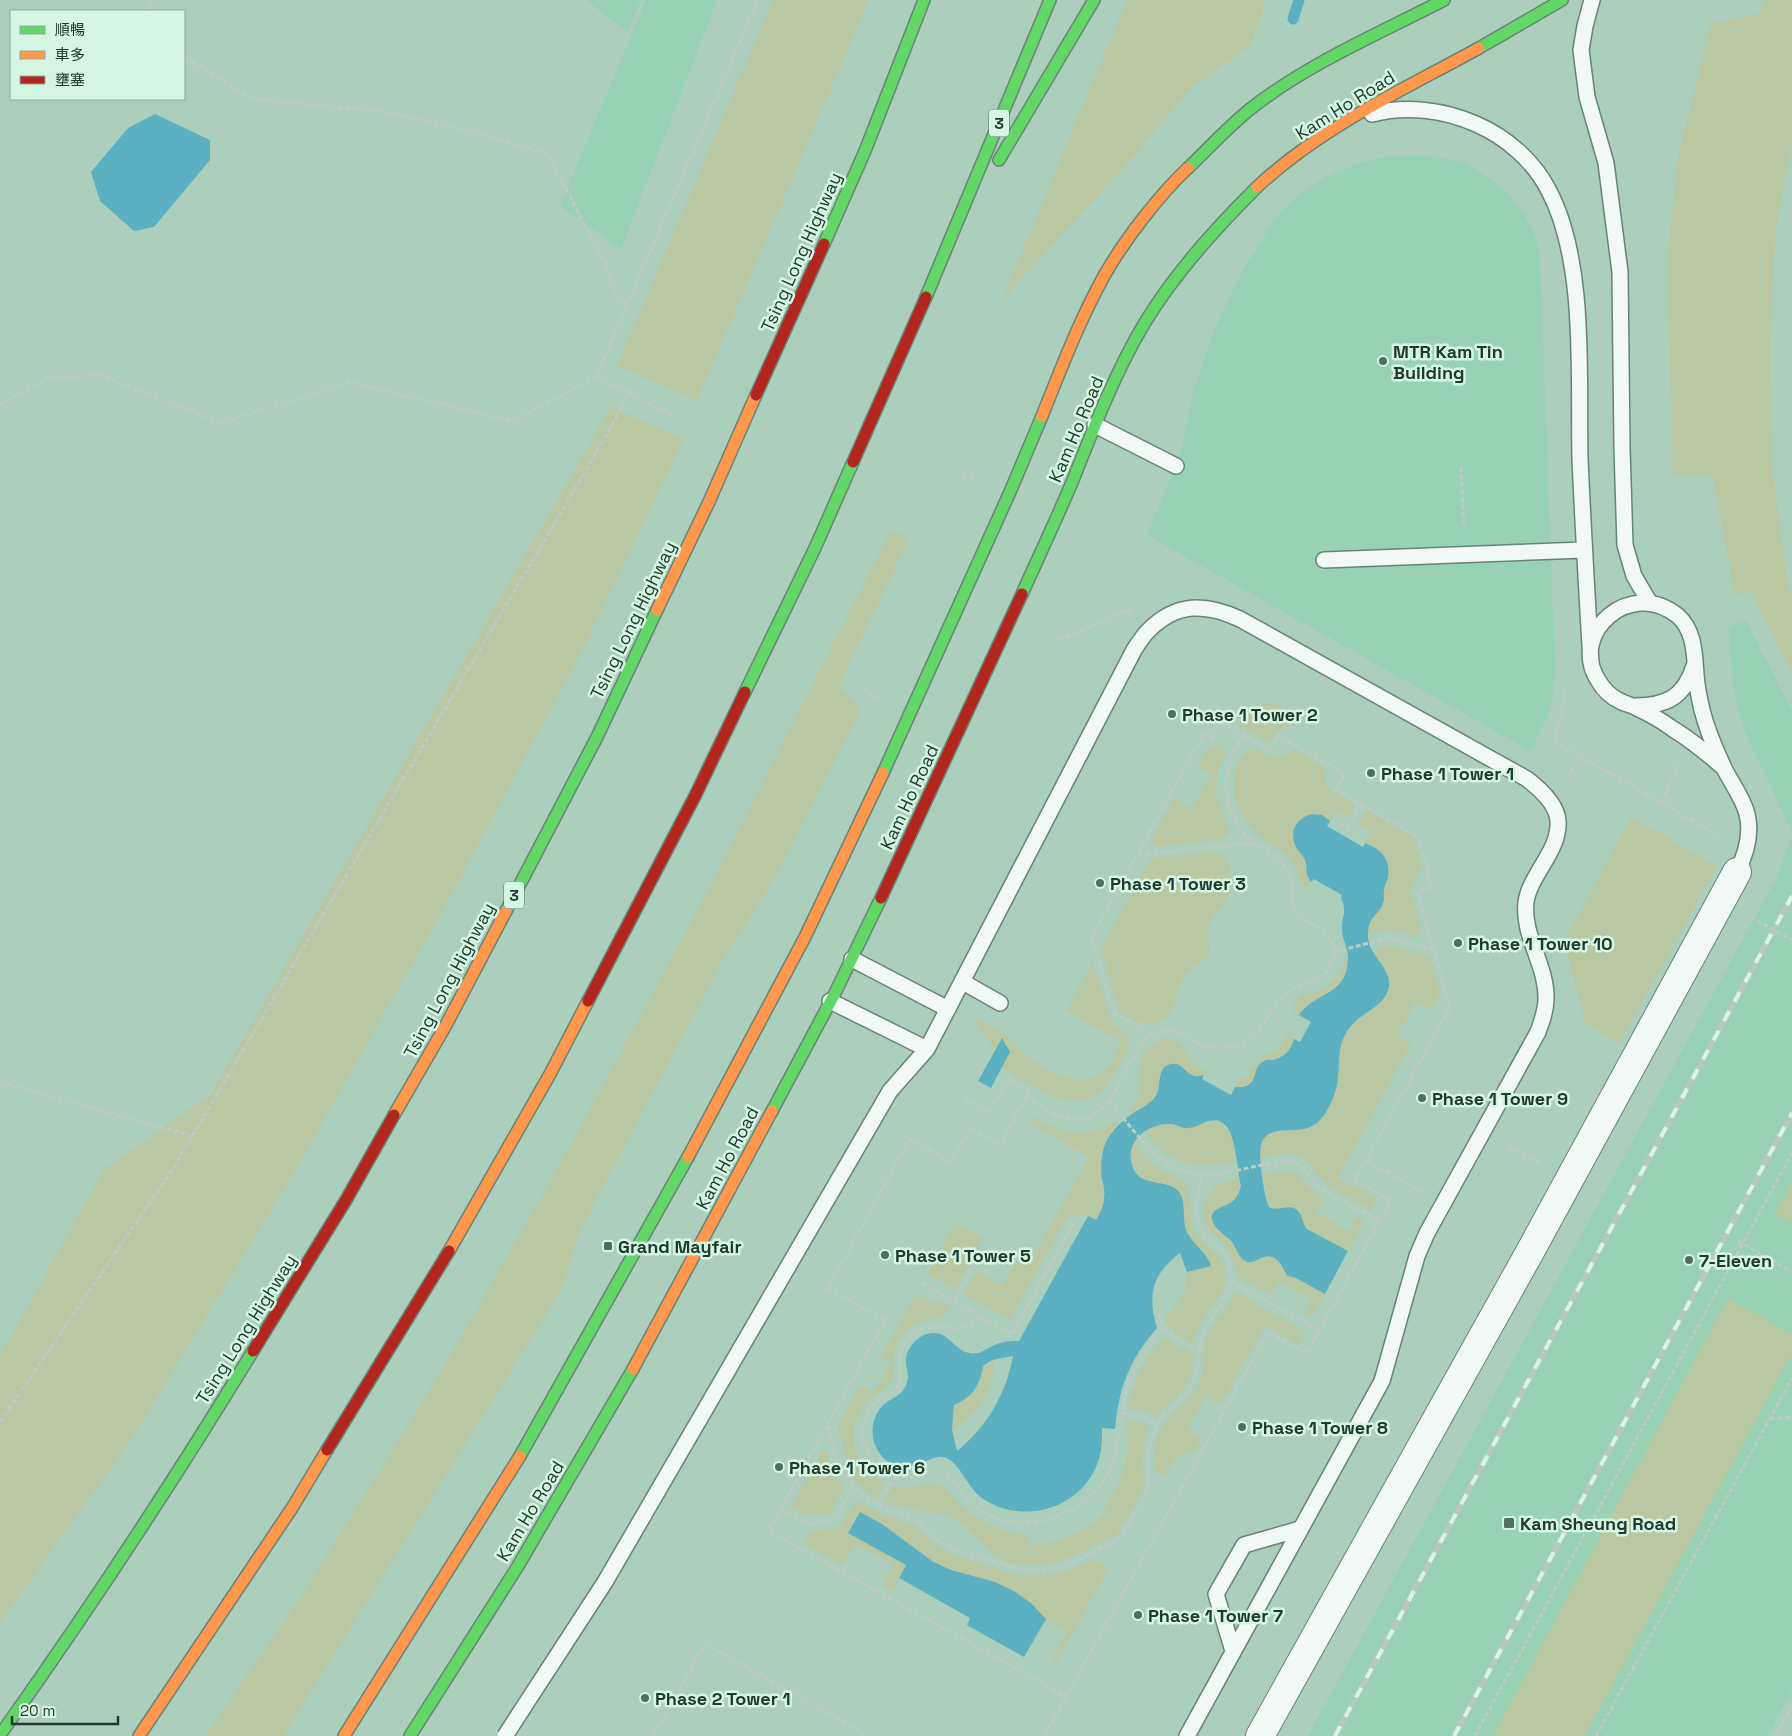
<svg xmlns="http://www.w3.org/2000/svg" width="1792" height="1736" viewBox="0 0 1792 1736" font-family="'Space Grotesk','Noto Sans TC',sans-serif">
  <style>
    .built { fill: #98d1b4 }
    .green { fill: #bac7a3 }
    .water { fill: #5bb1c1; fill-rule: evenodd }
    .lines { fill: none; stroke-linecap: round; stroke-linejoin: round }
    .stream { stroke: #5bb1c1; stroke-width: 11 }
    .lane-casing { stroke: #678476; stroke-width: 18 }
    .street-casing { stroke: #678476; stroke-width: 30 }
    .fast-casing { stroke: #678476; stroke-width: 14 }
    .slow-casing { stroke: #678476; stroke-width: 14 }
    .jam-casing { stroke: #678476; stroke-width: 14 }
    .path { stroke: #bfcac4; stroke-width: 3; stroke-dasharray: 5 2.5; stroke-linecap: butt }
    .lane { stroke: #f2f8f5; stroke-width: 15 }
    .street { stroke: #f2f8f5; stroke-width: 28 }
    .fast { stroke: #63d668; stroke-width: 11 }
    .slow { stroke: #ff974d; stroke-width: 11 }
    .jam { stroke: #b3261e; stroke-width: 11 }
    .rail-casing { stroke: #bbc6c0; stroke-width: 5.5 }
    .rail { stroke: #d6f6e4; stroke-width: 4; stroke-dasharray: 11; stroke-linecap: butt }
    .lane-bridge-casing { stroke: #678476; stroke-width: 18; stroke-linecap: butt }
    .lane-bridge { stroke: #f2f8f5; stroke-width: 15 }
    .poi-dot { fill: #516f60; stroke: #d6f6e4; stroke-width: 2 }
    .labels { text-anchor: middle; dominant-baseline: central; stroke-width: 5; stroke-linejoin: round; paint-order: stroke }
    .shield { fill: #d6f6e4; stroke: #577365; stroke-width: 1 }
    .shield-label { font-size: 16px; font-weight: bold; fill: #203b2e }
    .street-label { font-size: 18px; fill: #203b2e; stroke: #d6f6e4 }
    .poi-label { font-size: 18px; font-weight: bold; fill: #203b2e; stroke: #d6f6e4; text-anchor: start }
  </style>
  <rect width="100%" height="100%" fill="#abcfbc"/>
  <path class="built" d="M586 0H641L627 32Z
    M646 0H717L621 249 560 206Z
    M1414 155 1445 158 1467 165 1488 177 1506 192 1522 211 1534 233 1540 257 1555 671 1553 693 1548 714 1531 751 1147 535 1181 453 1194 390 1215 328 1243 270 1277 216 1300 194 1326 177 1354 165 1383 157Z
    M1745 619 1792 711V832L1744 730 1734 691 1728 627Z
    M1792 836V1691L1767 1736H1308L1777 877Z"/>
  <path class="green" d="M773 0H869L697 401 617 366Z
    M1127 0H1266L1251 45 1191 88 1117 175 1002 300Z
    M1764 0H1792V141L1775 237 1770 350 1772 468 1788 585 1792 597V673L1751 592 1734 594 1713 476H1673L1667 262 1677 161 1710 24 1759 13Z
    M611 407 684 439 581 653 444 908 300 1162 133 1437 0 1623V1356L105 1168 211 1094Z
    M891 530 909 539 839 685 861 710 774 879 726 954 580 1230 561 1291 283 1736H206L303 1593 439 1375 572 1143 705 896Z
    M1271 702 1298 717 1292 727 1277 731 1270 743 1238 725 1246 710Z
    M1220 745H1223L1226 752C1219 766 1214 781 1217 797 1219 805 1231 828 1229 833 1228 837 1223 838 1220 839L1157 847 1150 842 1174 798 1192 808 1211 775 1198 767 1209 747Z
    M1255 750 1260 751 1273 759 1295 750 1324 767 1328 789 1355 804 1348 818 1335 811 1330 821 1322 815 1296 848C1300 852 1305 857 1305 862 1307 871 1306 875 1311 882L1308 888C1297 881 1297 870 1290 859 1282 848 1270 844 1259 836 1240 820 1229 795 1235 771 1239 759 1242 752 1255 750Z
    M1366 810 1413 837 1422 868 1410 889 1421 927 1418 934 1415 936 1389 930 1368 934 1371 918 1382 905 1383 893 1388 878 1376 847 1365 843 1371 831 1358 824Z
    M1631 817 1717 866 1619 1044 1586 1024 1564 942Z
    M1215 852C1232 859 1232 870 1230 886 1230 892 1230 897 1227 901 1221 911 1212 913 1209 925 1206 936 1214 948 1206 958 1199 966 1188 968 1183 978 1174 993 1179 1015 1158 1022 1144 1028 1131 1018 1119 1012L1101 948 1150 859Z
    M1385 946H1394L1430 956 1440 993 1430 1010 1415 1003 1397 1035 1411 1044 1338 1177 1377 1199 1371 1210C1355 1201 1334 1193 1321 1179 1313 1171 1308 1158 1296 1155 1285 1152 1271 1156 1260 1158 1260 1140 1265 1130 1285 1131L1338 1078C1337 1055 1340 1032 1360 1016 1365 1012 1375 1009 1380 1003 1383 999 1387 983 1389 977L1385 968 1371 950Z
    M1348 957C1343 1001 1319 987 1299 1015L1293 1012C1294 1006 1294 1001 1299 997 1303 993 1309 994 1314 992 1331 987 1341 975 1345 958Z
    M1093 962 1109 1015 1114 1024 1128 1036C1132 1049 1122 1061 1116 1071 1085 1128 1041 1090 1001 1068L1010 1052 1001 1038 995 1050 975 1022 977 1018C986 1023 996 1027 1004 1033 1015 1042 1024 1054 1035 1062 1054 1077 1087 1088 1106 1069 1113 1062 1117 1050 1121 1042L1066 1011Z
    M1286 1035 1294 1039C1291 1050 1284 1058 1272 1060 1267 1060 1265 1060 1261 1063 1250 1073 1259 1089 1235 1087L1239 1080 1249 1075 1258 1059 1281 1047Z
    M1164 1038C1187 1040 1181 1048 1193 1062 1197 1066 1202 1069 1206 1071L1204 1075C1190 1080 1191 1072 1181 1066 1181 1065 1173 1063 1173 1063L1160 1074C1162 1101 1148 1102 1131 1115L1128 1111C1132 1106 1137 1101 1139 1095 1142 1086 1140 1079 1140 1071 1140 1055 1149 1043 1164 1038Z
    M1032 1116C1065 1134 1082 1140 1116 1121L1119 1125C1105 1140 1098 1158 1102 1179 1103 1186 1105 1191 1105 1198 1104 1206 1100 1213 1096 1220 1083 1213 1074 1211 1064 1223L1010 1320 963 1295 977 1270 1002 1285 1019 1257 1029 1263 1089 1157 1029 1123Z
    M1210 1120C1234 1125 1233 1142 1236 1162 1198 1171 1169 1164 1145 1131 1160 1121 1175 1124 1192 1128L1201 1123Z
    M1134 1143C1143 1155 1152 1165 1165 1172 1173 1175 1179 1176 1185 1183 1195 1197 1187 1213 1194 1228 1203 1250 1229 1252 1225 1282 1224 1295 1215 1301 1208 1311 1201 1321 1196 1332 1195 1343 1179 1339 1172 1332 1165 1317 1181 1304 1186 1292 1187 1272L1210 1266C1208 1255 1201 1251 1194 1243 1184 1231 1182 1215 1183 1200 1179 1196 1174 1188 1169 1186 1165 1184 1158 1184 1153 1183 1134 1178 1128 1161 1134 1143Z
    M1288 1170C1298 1171 1310 1192 1324 1199L1316 1213 1349 1231 1357 1217 1364 1221 1348 1251 1307 1229 1304 1225 1301 1216 1269 1207 1263 1174Z
    M1239 1178C1242 1194 1235 1204 1220 1208L1215 1226C1221 1231 1227 1236 1232 1242 1236 1248 1239 1257 1245 1261 1253 1266 1262 1255 1271 1257 1283 1261 1283 1277 1296 1278L1325 1294 1312 1317 1304 1314 1312 1299 1279 1281 1271 1295 1236 1275C1235 1264 1232 1255 1226 1246 1222 1241 1216 1237 1212 1233 1201 1222 1201 1205 1209 1194 1217 1184 1227 1180 1239 1178Z
    M1792 1181V1223L1775 1214Z
    M955 1222 984 1238 956 1290 927 1274Z
    M1234 1292 1305 1331 1298 1344 1265 1326 1221 1404 1206 1396 1187 1429 1202 1438 1195 1450 1177 1456 1165 1476 1153 1470C1153 1447 1157 1427 1175 1411 1185 1402 1194 1395 1200 1382 1206 1368 1202 1352 1207 1337 1213 1320 1230 1308 1234 1292Z
    M916 1293 938 1305 940 1301 950 1306 943 1316C937 1319 930 1319 924 1321 907 1325 894 1342 893 1360 893 1368 896 1375 891 1382 885 1392 872 1395 865 1404 841 1434 856 1467 886 1484L876 1498C846 1480 846 1457 837 1426L860 1385 874 1392 891 1361 881 1356Z
    M1728 1298 1792 1334V1353L1585 1736H1493Z
    M1164 1336 1177 1346 1194 1353C1193 1369 1190 1385 1176 1397 1169 1403 1161 1409 1156 1417L1143 1411 1128 1408C1135 1378 1145 1359 1164 1336Z
    M995 1359C992 1393 980 1411 952 1430L954 1405C973 1397 980 1385 983 1366Z
    M1126 1419 1150 1426C1147 1434 1144 1442 1143 1451 1141 1463 1145 1477 1142 1489 1141 1494 1120 1532 1116 1535 1111 1540 1102 1542 1096 1545 1069 1560 1033 1574 1002 1559 982 1550 973 1529 953 1519 929 1507 908 1514 884 1501L893 1486C900 1488 906 1489 914 1487 924 1485 931 1481 942 1485 965 1514 992 1530 1028 1536L1029 1545C1061 1544 1086 1532 1108 1509L1105 1506C1126 1476 1131 1455 1126 1419Z
    M823 1449 826 1451 836 1476 844 1487 830 1513 805 1516 791 1507Z
    M860 1501 877 1511 913 1525 930 1541 941 1549 954 1555 1019 1575 1039 1576 1058 1573 1077 1567 1093 1559 1109 1568 1057 1662 1051 1659 1067 1632 1046 1619 1031 1603 995 1582 951 1570 932 1561 882 1524 848 1533 906 1565 892 1592 882 1586 893 1564 856 1544 843 1565 803 1543 810 1531 840 1528 852 1505Z"/>
  <path class="water" d="M155 114 210 140V160L154 227 134 231 100 201 91 172 128 128Z
    M1313 814 1322 815 1330 821 1327 826 1363 847 1365 843C1381 849 1391 859 1388 877 1387 882 1384 887 1384 891 1383 895 1385 899 1383 903 1378 917 1368 915 1368 936 1368 956 1392 967 1389 987 1385 1008 1358 1013 1348 1030 1337 1046 1340 1059 1338 1077 1337 1092 1330 1108 1321 1119 1303 1140 1275 1121 1263 1140 1256 1150 1264 1195 1269 1207 1278 1212 1290 1203 1297 1210 1303 1215 1302 1223 1307 1229L1348 1251 1325 1294 1296 1278 1288 1276C1284 1272 1282 1264 1277 1260 1265 1249 1255 1267 1245 1261 1238 1257 1236 1247 1232 1242 1227 1236 1219 1232 1215 1226 1213 1223 1211 1218 1212 1215 1216 1203 1235 1211 1241 1186 1238 1173 1235 1136 1227 1127 1213 1112 1202 1127 1189 1128 1181 1129 1177 1124 1171 1124 1150 1123 1128 1138 1131 1160 1135 1189 1162 1178 1176 1189 1188 1198 1181 1219 1187 1232 1193 1245 1207 1252 1211 1266L1187 1272 1180 1253C1152 1274 1147 1295 1157 1328 1129 1360 1119 1388 1115 1429L1102 1428C1102 1440 1102 1451 1098 1462 1082 1509 1022 1526 982 1498 969 1489 960 1465 948 1459 930 1450 916 1477 890 1463 883 1459 876 1450 874 1442 870 1428 874 1411 887 1402 895 1397 903 1394 906 1385 910 1376 907 1371 906 1363 905 1350 915 1338 927 1334 948 1328 953 1350 969 1353 980 1356 988 1347 997 1344 1005 1341 1012 1341 1019 1341L1088 1216 1096 1220C1100 1213 1104 1206 1104 1199 1105 1192 1104 1186 1102 1180 1100 1168 1101 1153 1106 1142 1112 1130 1124 1119 1135 1112 1143 1107 1150 1104 1156 1096 1162 1085 1156 1067 1171 1064 1185 1061 1186 1081 1204 1075L1202 1079 1231 1095 1235 1087C1262 1089 1249 1068 1264 1061 1267 1059 1269 1060 1272 1060 1284 1058 1291 1050 1294 1039L1300 1042 1311 1022 1299 1015C1317 990 1347 997 1348 958 1348 948 1343 941 1342 931 1341 917 1348 913 1341 898L1342 895 1314 879 1311 882C1304 873 1308 869 1305 860 1303 855 1298 851 1296 847 1288 831 1297 817 1313 814ZM1013 1356C1006 1394 987 1427 957 1451L952 1430 954 1405C973 1397 980 1385 983 1366L992 1360Z
    M1002 1038 1010 1052 991 1088 978 1081Z
    M860 1512 882 1524 932 1561 951 1570 995 1582 1014 1591 1031 1603 1046 1619 1024 1657 967 1625 970 1618 899 1578 906 1565 848 1533Z"/>
  <g class="lines">
    <path class="stream" d="M1293 19 1299 0"/>
    <g class="lane-casing">
      <path id="lane" d="M1592 0 1585 26 1581 50 1587 97 1606 163 1620 272 1622 448 1625 545 1634 576 1650 603
        M1372 114C1406 105 1444 110 1476 124 1506 137 1534 161 1549 191 1587 263 1578 379 1580 459 1583 527 1587 595 1591 663
        M1095 425 1176 466
        M1324 560 1583 550
        M1635 706C1667 706 1684 697 1694 666
        M1724 768C1708 754 1691 740 1673 729 1662 721 1650 714 1637 708 1632 705 1625 704 1620 701 1611 697 1603 689 1598 680 1568 633 1631 577 1678 616 1697 633 1694 661 1697 684 1698 692 1700 701 1702 710 1707 730 1716 751 1725 770 1732 784 1743 798 1747 814 1752 834 1746 854 1737 872
        M852 959 948 1009
        M963 982 1000 1003
        M830 1001 927 1049
        M605 1582 890 1091 927 1049 1134 650C1138 644 1142 637 1148 631 1176 602 1206 603 1240 619L1527 779C1540 789 1557 804 1558 821 1560 851 1530 874 1526 902 1522 936 1547 965 1546 999 1546 1010 1542 1021 1538 1032L1427 1233 1417 1256 1382 1381 1187 1736
        M1233 1651 1216 1594 1244 1545 1300 1529"/>
    </g>
    <g class="street-casing">
      <path id="street" d="M1260 1736 1531 1250 1737 872"/>
    </g>
    <g class="fast-casing">
      <path id="fast" d="M1479 48 1562 0
        M999 160 1094 0
        M1188 168C1208 149 1227 128 1249 110 1307 64 1378 34 1444 0
        M824 244 865 151 924 0
        M926 297 1050 0
        M1022 594C1039 556 1057 518 1073 480 1094 427 1115 373 1144 324 1175 273 1215 229 1257 187
        M745 692 815 548 853 462
        M883 773 1010 492 1042 416
        M506 911 597 737 657 610
        M772 1111 834 995 881 898
        M520 1456 688 1157
        M0 1735C89 1610 173 1482 253 1351
        M410 1736 518 1566 633 1369"/>
    </g>
    <g class="slow-casing">
      <path id="slow" d="M1257 187C1321 127 1403 90 1479 48
        M1042 416C1061 369 1079 321 1104 276 1123 242 1159 195 1188 168
        M657 610 708 504 756 395
        M394 1115 446 1025 506 911
        M688 1157 805 937 883 773
        M449 1251 550 1074 588 1001
        M633 1369 772 1111
        M139 1736 292 1508 327 1450
        M344 1736 520 1456"/>
    </g>
    <g class="jam-casing">
      <path id="jam" d="M756 395 824 244
        M853 462 926 297
        M881 898 1022 594
        M588 1001 695 796 745 692
        M253 1351 346 1200 394 1115
        M327 1450 449 1251"/>
    </g>
    <path class="path" d="M149 0 151 11
      M184 59 194 63 252 99 381 111 461 129 548 154 608 270 618 298 628 304
      M628 392 672 415
      M0 405 49 378 100 375 222 423 348 382 513 421 596 377
      M1461 467 1464 529
      M962 474 979 480
      M1059 640 1131 609
      M862 689 881 698
      M1564 689 1562 714 1554 741 1698 824 1721 839
      M1567 779 1581 756
      M1661 803 1679 765
      M1339 823 1359 835
      M1348 828 1361 805
      M1138 855 1254 843
      M1750 917 1792 940
      M1334 952 1388 938 1433 949
      M0 1082 192 1136
      M1026 1097C1037 1103 1049 1112 1062 1117 1103 1131 1118 1084 1133 1056 1143 1038 1160 1022 1182 1033 1188 1037 1194 1042 1201 1045 1213 1049 1230 1049 1242 1044 1267 1034 1267 1008 1285 994 1301 982 1323 985 1331 964 1334 959 1334 952 1333 946 1327 921 1306 928 1296 912 1290 903 1293 892 1291 882 1290 874 1285 865 1279 859 1272 852 1262 849 1254 843 1228 822 1220 789 1231 758 1234 750 1239 742 1243 735
      M964 1099 989 1113 1007 1080 1029 1091 1000 1145 970 1128 951 1162 910 1139 828 1288 885 1320 769 1531 1066 1697 1268 1332 1307 1353 1391 1200 1355 1180 1450 1007 1417 892 1432 887 1418 837 1336 790 1345 774 1278 736 1270 750 1221 722 1213 738 1204 733 1092 937 1114 1013 1151 1034
      M1109 1100C1138 1135 1164 1180 1217 1174 1242 1171 1267 1161 1293 1162 1304 1166 1309 1179 1318 1186 1337 1200 1360 1209 1380 1221
      M1509 1146 1542 1164
      M1366 1160 1422 1192
      M1738 1241 1792 1272
      M1231 1281 1319 1330
      M922 1283 1012 1334 1076 1219
      M954 1301 980 1254
      M1157 1314C1166 1333 1179 1343 1200 1348
      M980 1317C976 1321 971 1325 965 1327 959 1329 953 1328 946 1327 931 1324 916 1328 906 1341 893 1360 907 1374 897 1387 890 1396 878 1398 871 1408 863 1419 860 1434 865 1447 873 1468 893 1481 915 1476 925 1474 936 1469 945 1473 954 1479 964 1498 975 1506 1008 1532 1053 1525 1084 1501 1125 1469 1115 1432 1127 1389 1134 1365 1149 1346 1164 1327
      M1122 1413 1140 1416 1158 1424
      M1770 1419 1792 1417
      M0 1422 174 1167 612 426 628 392 596 377 758 0
      M828 1426 837 1462 854 1486 867 1498 880 1506 916 1520 933 1537 955 1550 1020 1569 1039 1570 1057 1568 1075 1562 1121 1538 1148 1490V1452L1155 1427 1162 1417 1189 1391 1198 1366 1201 1339 1206 1326 1222 1303 1231 1282 1228 1260 1222 1250 1205 1235 1199 1225 1196 1214 1201 1174
      M877 1504 896 1476
      M781 1509 808 1524 835 1520 854 1486
      M654 1736 705 1644 869 1736
      M1044 1736 1066 1697
      M1475 1736 1792 1153
      M1596 1736 1792 1378
      M1775 1736 1792 1706"/>
    <use href="#lane" class="lane"/>
    <use href="#street" class="street"/>
    <use href="#fast" class="fast"/>
    <use href="#slow" class="slow"/>
    <use href="#jam" class="jam"/>
    <g class="rail-casing">
      <path id="rail" d="M1335 1736 1792 896
        M1454 1736 1792 1113"/>
    </g>
    <use href="#rail" class="rail"/>
    <g class="lane-bridge-casing">
      <path id="lane-bridge" d="M505 1736 605 1582"/>
    </g>
    <use href="#lane-bridge" class="lane-bridge"/>
  </g>
  <g class="poi-dot">
    <circle cx="1383" cy="361" r="5"/>
    <circle cx="1172" cy="714" r="5"/>
    <circle cx="1371" cy="773" r="5"/>
    <circle cx="1100" cy="883" r="5"/>
    <circle cx="1458" cy="943" r="5"/>
    <circle cx="1422" cy="1098" r="5"/>
    <rect x="603" y="1241" width="10" height="10" rx="2.5"/>
    <circle cx="885" cy="1255" r="5"/>
    <circle cx="1689" cy="1260" r="5"/>
    <circle cx="1242" cy="1427" r="5"/>
    <circle cx="779" cy="1467" r="5"/>
    <rect x="1503" y="1517" width="12" height="12" rx="2.5"/>
    <circle cx="1138" cy="1615" r="5"/>
    <circle cx="645" cy="1698" r="5"/>
  </g>
  <g class="labels">
    <g class="shield">
      <rect x="989" y="109.5" width="20" height="27" rx="4"/>
      <rect x="504" y="881.5" width="20" height="27" rx="4"/>
    </g>
    <g class="shield-label">
      <text x="999" y="123">3</text>
      <text x="514" y="895">3</text>
    </g>
    <g class="street-label">
      <text transform="translate(1345 105) rotate(-32)">Kam Ho Road</text>
      <text transform="translate(801 252) rotate(-66)">Tsing Long Highway</text>
      <text transform="translate(1076 429) rotate(-67)">Kam Ho Road</text>
      <text transform="translate(633 620) rotate(-64)">Tsing Long Highway</text>
      <text transform="translate(909 797) rotate(-65)">Kam Ho Road</text>
      <text transform="translate(449 980) rotate(-62)">Tsing Long Highway</text>
      <text transform="translate(727 1158) rotate(-62)">Kam Ho Road</text>
      <text transform="translate(246 1329) rotate(-58)">Tsing Long Highway</text>
      <text transform="translate(530 1511) rotate(-59)">Kam Ho Road</text>
    </g>
    <g class="poi-label">
      <text x="1393" y="351">MTR Kam Tin<tspan x="1393" dy="21">Building</tspan></text>
      <text x="1182" y="714">Phase 1 Tower 2</text>
      <text x="1381" y="773">Phase 1 Tower 1</text>
      <text x="1110" y="883">Phase 1 Tower 3</text>
      <text x="1468" y="943">Phase 1 Tower 10</text>
      <text x="1432" y="1098">Phase 1 Tower 9</text>
      <text x="618" y="1246">Grand Mayfair</text>
      <text x="895" y="1255">Phase 1 Tower 5</text>
      <text x="1699" y="1260">7-Eleven</text>
      <text x="1252" y="1427">Phase 1 Tower 8</text>
      <text x="789" y="1467">Phase 1 Tower 6</text>
      <text x="1520" y="1523">Kam Sheung Road</text>
      <text x="1148" y="1615">Phase 1 Tower 7</text>
      <text x="655" y="1698">Phase 2 Tower 1</text>
    </g>
  </g>
  <rect x="10" y="10" width="175" height="90" fill="#d6f6e4" stroke="#8dab9b"/>
  <rect x="20" y="26" width="25" height="8" fill="#63d668" stroke="#8dab9b"/>
  <text x="55" y="35" font-size="15" fill="#203b2e">順暢</text>
  <rect x="20" y="51" width="25" height="8" fill="#ff974d" stroke="#8dab9b"/>
  <text x="55" y="60" font-size="15" fill="#203b2e">車多</text>
  <rect x="20" y="76" width="25" height="8" fill="#b3261e" stroke="#8dab9b"/>
  <text x="55" y="85" font-size="15" fill="#203b2e">壅塞</text>
  <path d="M12 1716v8h106v-8" fill="none" stroke="#203b2e" stroke-width="2.5"/>
  <text x="20" y="1716" font-size="15" fill="#203b2e" stroke="#d6f6e4" stroke-width="4" paint-order="stroke">20 m</text>
</svg>
